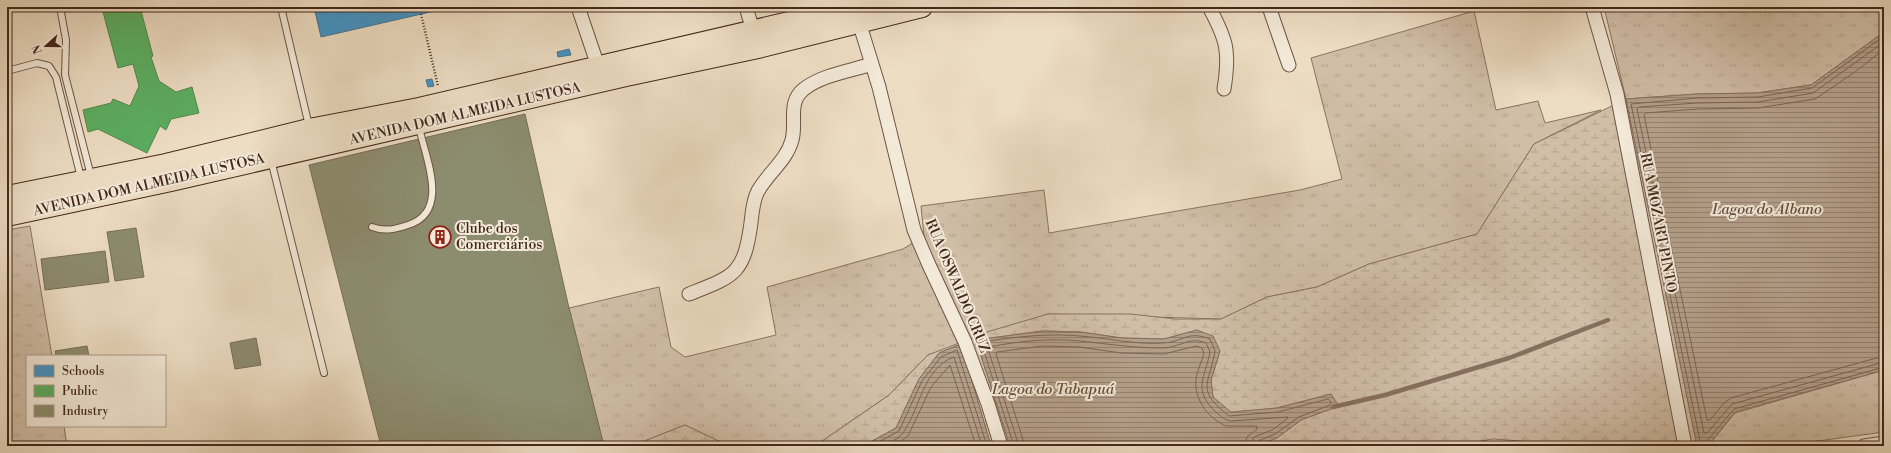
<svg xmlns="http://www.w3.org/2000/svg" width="1891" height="453" viewBox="0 0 1891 453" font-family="'Libre Bodoni',serif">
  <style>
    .grass { fill: url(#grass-tufts); stroke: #8a7362 }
    .wetland { fill: url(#wetland-marsh); stroke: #8a7362 }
    .water { fill: url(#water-rules); stroke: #876f5e }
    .schools { fill: #4393c3; stroke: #437391 }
    .public { fill: #5aae61; stroke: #53864c }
    .industry { fill: #8c8c6e; stroke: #766e55 }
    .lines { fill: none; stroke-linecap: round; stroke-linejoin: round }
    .shore { stroke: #7c6453; stroke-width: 1 }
    .stream { stroke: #876f5e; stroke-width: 4.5 }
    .service-casing { stroke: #6e5546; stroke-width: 8 }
    .minor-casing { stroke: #6e5546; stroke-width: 15 }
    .primary-casing { stroke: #44281c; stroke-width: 22 }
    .path { stroke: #44281c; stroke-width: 2.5; stroke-dasharray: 1 2; stroke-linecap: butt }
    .service { stroke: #f3e9d8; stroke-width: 6 }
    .minor { stroke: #f3e9d8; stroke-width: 13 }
    .primary { stroke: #edddc3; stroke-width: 20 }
    .labels { text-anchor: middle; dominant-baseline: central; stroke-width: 4; stroke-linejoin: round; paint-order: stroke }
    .street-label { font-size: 14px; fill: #44281c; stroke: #f3e9d8 }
    .poi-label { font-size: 14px; fill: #44281c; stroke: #f3e9d8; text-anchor: start }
    .water-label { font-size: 15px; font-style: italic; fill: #664c3d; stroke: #f3e9d8 }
  </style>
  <defs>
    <pattern id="grass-tufts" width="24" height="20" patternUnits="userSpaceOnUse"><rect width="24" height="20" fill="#d0bea7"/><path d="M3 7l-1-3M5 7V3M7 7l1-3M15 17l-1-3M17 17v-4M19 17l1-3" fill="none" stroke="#b4a38f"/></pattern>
    <pattern id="wetland-marsh" width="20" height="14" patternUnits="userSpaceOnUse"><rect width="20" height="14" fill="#d0bea7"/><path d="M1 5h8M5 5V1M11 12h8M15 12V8" fill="none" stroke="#b4a38f"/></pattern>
    <pattern id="water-rules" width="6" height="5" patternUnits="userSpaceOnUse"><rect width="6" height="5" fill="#b49f8a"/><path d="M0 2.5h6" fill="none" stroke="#948270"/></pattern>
  </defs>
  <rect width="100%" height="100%" fill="#edddc3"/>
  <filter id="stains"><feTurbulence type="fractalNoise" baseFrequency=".005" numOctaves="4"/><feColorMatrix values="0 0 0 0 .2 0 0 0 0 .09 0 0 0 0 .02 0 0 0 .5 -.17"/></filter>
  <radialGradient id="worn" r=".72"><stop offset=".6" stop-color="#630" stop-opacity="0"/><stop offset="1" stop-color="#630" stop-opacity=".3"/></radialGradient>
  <path class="grass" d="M1604 7H1884V32L1811 85 1757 93 1697 94 1626 99Z
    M1474 11 1496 110 1538 101 1545 123 1601 110 1534 144 1477 234 1369 264 1317 287 1267 297 1221 319 1048 314 928 355 889 395 815 446H729L685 425 632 446H604L569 308 659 287 671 347 685 357 776 335 767 287 903 249 924 236 921 206 1044 190 1049 233 1300 190 1342 179 1311 58Z
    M30 226 52 356H27V426H64L67 446H7V230Z
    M1884 370V432L1781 446H1708L1735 413Z"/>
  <path class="wetland" d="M1626 99 1697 446H1587L1493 439 1454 446H1255L1277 438 1301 420 1338 406 1331 394 1277 408 1231 413 1213 397 1211 380 1220 351 1197 330 1164 339 1122 338 1080 332 1043 331 976 340 1010 446H991L961 344 939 353 919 379 896 428 863 446H815L889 395 928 355 990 331 1048 314H1130L1175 319H1221L1267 297 1317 287 1369 264 1477 234 1534 144Z
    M685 425 729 446H632Z"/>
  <path class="water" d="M1884 32V370L1735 412 1708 446H1697L1626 99 1697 94 1757 93 1811 85Z
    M1197 330 1213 336 1220 351 1211 380 1213 397 1231 412 1277 408 1331 394 1339 406 1301 420 1277 438 1255 446H1010L976 340 1043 331 1080 332 1122 338 1164 339Z
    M961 344 991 446H863L896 428 919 379 939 353Z"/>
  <path class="schools" d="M314 7H452L321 37Z
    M569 49 571 55 558 57 557 52Z
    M432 79 434 86 428 87 426 80Z"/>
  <path class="public" d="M122 7H140L153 56 151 57 159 81 176 92 192 87 199 113 171 119 166 130 160 126 147 153 98 129 88 132 83 110 111 103 113 99 130 106 139 86 133 64 118 68 103 12Z"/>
  <path class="industry" d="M525 114 569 308 604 446H381L309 165Z
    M136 228 144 277 115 281 107 232Z
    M105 251 109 282 45 290 41 259Z
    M256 338 261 365 235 369 230 343Z
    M87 346 89 356H56L55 351Z"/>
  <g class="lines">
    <path class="shore" d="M1884 42 1813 93 1758 102 1697 103 1639 107 1637 109 1704 433H1707L1732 404 1884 362
      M1884 49 1855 72 1815 99 1758 108 1698 109 1646 113 1644 115 1707 420H1710L1724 403 1731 398 1884 356
      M871 446 899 431 922 381 941 357 957 350 987 446
      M882 446C888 443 899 439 903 433 920 409 923 368 954 357L982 446
      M894 446 908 436 931 387 950 365 976 446
      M1014 446 983 348 982 342C1014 337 1048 333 1080 336 1108 338 1135 345 1163 343 1184 342 1187 330 1210 339L1215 351C1209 386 1195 389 1229 416L1278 412 1328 399 1331 402 1330 405 1299 417 1275 434 1258 441 1255 446
      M1019 446 988 349 989 347C1019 341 1050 338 1080 341 1108 344 1135 348 1162 348 1179 348 1189 336 1206 343L1210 352C1205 378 1192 390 1216 412 1221 416 1225 421 1232 421L1288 417 1287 419 1272 430 1254 437 1250 446
      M1025 446 996 354 997 352 1043 346 1079 347 1121 353 1164 354 1196 346 1202 348 1204 353C1202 361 1197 371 1196 379 1194 400 1208 418 1226 426H1257V429L1247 437 1244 446
      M1701 446 1631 104 1697 98 1758 97 1812 88 1884 36
      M1705 446 1706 442 1734 409 1884 367"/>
    <path class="stream" d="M1333 407 1385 395 1509 358 1608 320"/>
    <g class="service-casing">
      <path id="service" d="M60 7 66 40 65 75 91 176
        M281 7 309 126
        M7 71 37 63 49 66 56 77 81 178
        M271 160 324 373
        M372 227C385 232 396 229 408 225 451 212 425 157 419 127"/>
    </g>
    <g class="minor-casing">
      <path id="minor" d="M578 7 598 66
        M746 7 755 37
        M1209 7C1227 40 1230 52 1224 89
        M1269 7 1289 65
        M1592 7 1617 94 1685 446
        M859 22 879 87 914 230 929 265 965 342 988 404 1001 446
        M689 294C735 276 744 274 751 223 752 213 753 200 758 191 768 173 787 160 792 140 797 123 787 102 804 89 822 75 850 71 872 64
        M1864 446 1884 443"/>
    </g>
    <g class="primary-casing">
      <path id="primary" d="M7 196 166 164 309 129 419 108 854 7
        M7 216 171 181 626 76 758 48 922 7"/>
    </g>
    <path class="path" d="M421 14 438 86"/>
    <use href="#service" class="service"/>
    <use href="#minor" class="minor"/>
    <use href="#primary" class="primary"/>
  </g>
  <defs>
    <g id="building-ring" transform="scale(1.15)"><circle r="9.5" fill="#f3e9d8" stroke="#8f2418" stroke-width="1.5"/><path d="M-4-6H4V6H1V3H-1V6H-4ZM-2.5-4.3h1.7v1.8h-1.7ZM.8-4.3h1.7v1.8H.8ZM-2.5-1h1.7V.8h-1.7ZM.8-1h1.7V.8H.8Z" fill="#8f2418"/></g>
  </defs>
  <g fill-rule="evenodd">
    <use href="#building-ring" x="440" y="237"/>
  </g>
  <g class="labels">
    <g class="street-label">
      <text transform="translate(465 114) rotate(-13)">AVENIDA DOM ALMEIDA LUSTOSA</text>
      <text transform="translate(149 185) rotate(-13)">AVENIDA DOM ALMEIDA LUSTOSA</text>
      <text transform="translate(1658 223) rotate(79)">RUA MOZART PINTO</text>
      <text transform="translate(957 286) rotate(67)">RUA OSWALDO CRUZ</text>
    </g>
    <g class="poi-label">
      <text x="456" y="229">Clube dos<tspan x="456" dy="16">Comerciários</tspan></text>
    </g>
    <g class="water-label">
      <text x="1767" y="209">Lagoa do Albano</text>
      <text x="1053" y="389">Lagoa do Tabapuá</text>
    </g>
  </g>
  <rect width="1891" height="453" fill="none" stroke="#edddc3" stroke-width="24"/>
  <rect x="8" y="8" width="1875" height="437" fill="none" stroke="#44281c" stroke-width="2"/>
  <rect x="12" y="12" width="1867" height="429" fill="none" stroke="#44281c"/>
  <rect x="26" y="355" width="140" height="72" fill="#f3e9d8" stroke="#ad9c8d"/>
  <rect x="34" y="365" width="20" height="12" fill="#4393c3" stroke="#ad9c8d"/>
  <text x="62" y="375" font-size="12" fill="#44281c">Schools</text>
  <rect x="34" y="385" width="20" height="12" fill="#5aae61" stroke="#ad9c8d"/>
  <text x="62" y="395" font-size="12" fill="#44281c">Public</text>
  <rect x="34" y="405" width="20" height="12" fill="#8c8c6e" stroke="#ad9c8d"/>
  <text x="62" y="415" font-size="12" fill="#44281c">Industry</text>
  <g transform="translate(46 46) rotate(249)" stroke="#f3e9d8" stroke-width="3" paint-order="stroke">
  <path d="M0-3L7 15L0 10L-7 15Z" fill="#44281c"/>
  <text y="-6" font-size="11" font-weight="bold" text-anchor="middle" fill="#44281c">N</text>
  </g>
  <rect width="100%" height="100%" filter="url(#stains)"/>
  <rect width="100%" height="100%" fill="url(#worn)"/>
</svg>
